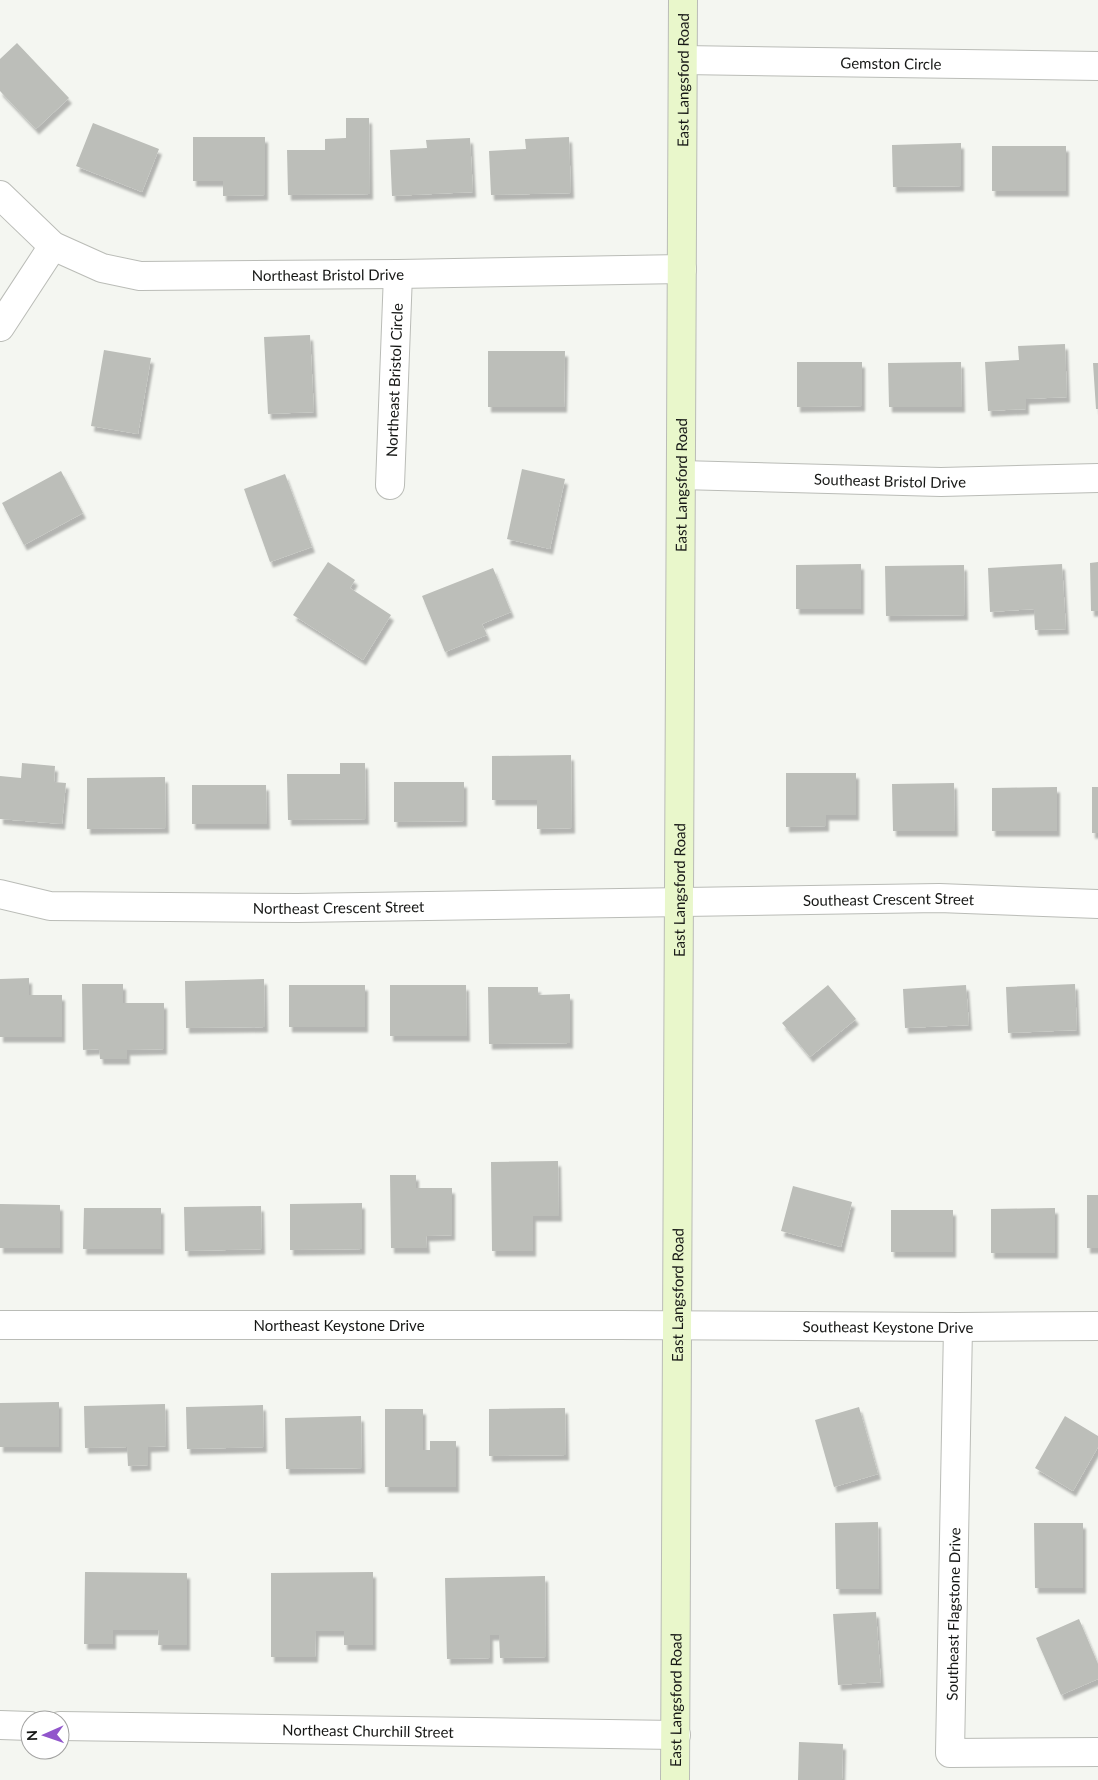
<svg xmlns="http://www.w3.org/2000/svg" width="1098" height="1780" viewBox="0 0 1098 1780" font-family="Lato,sans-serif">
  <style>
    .building { fill: #bcbeb9; filter: url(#shadow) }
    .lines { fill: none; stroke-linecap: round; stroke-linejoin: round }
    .street-casing { stroke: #babcb7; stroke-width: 30 }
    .secondary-casing { stroke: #babcb7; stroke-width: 30 }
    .street { stroke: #fff; stroke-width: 28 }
    .secondary { stroke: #e9f7cb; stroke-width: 28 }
    .labels { text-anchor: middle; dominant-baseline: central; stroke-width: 4.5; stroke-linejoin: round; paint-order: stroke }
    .street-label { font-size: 15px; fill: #161715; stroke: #fff }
  </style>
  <defs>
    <filter id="shadow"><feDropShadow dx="3" dy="5.5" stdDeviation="1" flood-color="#0004"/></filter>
  </defs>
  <rect width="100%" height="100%" fill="#f4f6f1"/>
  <path class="building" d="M17 43 69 98 36 129 0 91V59Z
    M346 118H369L370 194 288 195 287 150H325V139L346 138Z
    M93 123 159 149 142 192 76 166Z
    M193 137H265V195L223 196V181H193Z
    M569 137 571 193 491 195 489 151 526 149 525 139Z
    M470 138 473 192 392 196 390 150 427 148 426 140Z
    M961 143V186L893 187 892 145Z
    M992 146H1066V191H992Z
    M310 335 314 412 268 414 264 337Z
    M1065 344 1067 397 1026 399V409L988 411 985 362 1019 360 1018 346Z
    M104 350 151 358 138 434 91 426Z
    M488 351H565L564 407H488Z
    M797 362H862V406L797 407Z
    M961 362 962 407H889L888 363Z
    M1093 363H1098V409H1096Z
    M522 469 565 479 550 549 507 539Z
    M61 471 83 513 24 545 2 503Z
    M285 474 312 547 270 562 244 489Z
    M328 562 355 580 350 588 391 615 363 660 293 615Z
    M1098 562V611H1091L1090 563Z
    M861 564V609H796V565Z
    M1062 564 1066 629 1035 630 1034 609 990 612 988 568Z
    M964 565 965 615 886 616 885 566Z
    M493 568 511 612 482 624 487 635 445 652 422 596Z
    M571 755 572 828 537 829V800H492V756Z
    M22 763 55 766 54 782 66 783 62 824 0 819V776L21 778Z
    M340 763H365L366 819 288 820 287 774H340Z
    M786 773H856V815H826V826L786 827Z
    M165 777 166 828 87 829V778Z
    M394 782H464V821L394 822Z
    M954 783 955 831H893L892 784Z
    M192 785H266L267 824H192Z
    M1057 787V831H992V788Z
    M1092 787H1098V833H1092Z
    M29 978V995H62V1037H0V979Z
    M264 979 265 1027 186 1028 185 981Z
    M82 984H123V1003H164V1049L127 1050V1059H100L99 1049 83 1050Z
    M1075 984 1077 1030 1008 1033 1006 987Z
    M289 985H365V1027H289Z
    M390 985H466L467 1036H390Z
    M828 985 856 1019 810 1057 782 1023Z
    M966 985 969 1025 905 1028 903 989Z
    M488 987H538V995L570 994V1043L489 1044Z
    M558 1161 559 1216H533V1251H492L491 1162Z
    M390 1175H416V1188H452V1235L426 1236 427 1248H391Z
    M793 1186 852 1202 841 1247 781 1231Z
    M1087 1195H1098V1248H1087Z
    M362 1203V1249L290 1250V1204Z
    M0 1204 60 1205V1248H0Z
    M261 1206 262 1249 185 1251 184 1207Z
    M84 1208H161V1249H83Z
    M1055 1208V1253H991V1209Z
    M891 1210H953V1252H891Z
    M59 1402V1447H0V1403Z
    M165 1404 166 1446 148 1447V1465L128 1466 127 1447 85 1448 84 1406Z
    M263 1405 264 1447 187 1449 186 1407Z
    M859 1407 878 1474 834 1487 815 1420Z
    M565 1408 566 1455 489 1456V1409Z
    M385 1409H423V1450H430V1441H456V1487H385Z
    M361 1416 362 1468 286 1469 285 1418Z
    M1065 1416 1098 1436V1447L1073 1491 1035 1468Z
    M878 1522 879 1589H836L835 1523Z
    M1034 1523H1083V1588H1035Z
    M85 1572 187 1573V1645H158L159 1630H113V1644H84Z
    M373 1572V1645H344V1631H316L315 1657H271V1573Z
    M545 1576 546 1657 500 1658 499 1635H490V1658L447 1659 445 1578Z
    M876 1612 881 1682 838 1685 833 1614Z
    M1079 1619 1098 1664V1679L1061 1695 1036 1638Z
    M799 1742 843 1744 842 1780H798Z"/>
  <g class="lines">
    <g class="street-casing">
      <g id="street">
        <path id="s1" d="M683 60 1098 66"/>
        <path id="s2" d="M0 195 53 246 102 268 140 276 398 274 682 269"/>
        <path d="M0 327 53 246"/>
        <path id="s3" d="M681 475 941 482 1098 478"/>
        <path id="s4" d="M390 485 398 274"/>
        <path id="s5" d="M0 894 50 906 297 908 939 898 1098 904"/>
        <path id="s6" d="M0 1325H619L958 1327 1098 1326"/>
        <path d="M958 1327 950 1753 1098 1752"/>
        <path d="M0 1725 30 1726"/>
        <path id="s7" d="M60 1726 676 1735"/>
      </g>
    </g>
    <g class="secondary-casing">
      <g id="secondary">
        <path id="s8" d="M675 1780 683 0"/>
      </g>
    </g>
    <use href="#street" class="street"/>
    <use href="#secondary" class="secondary"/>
  </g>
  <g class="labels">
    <g class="street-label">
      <text stroke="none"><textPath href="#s1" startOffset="208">Gemston Circle</textPath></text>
      <text stroke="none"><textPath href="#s8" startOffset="1700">East Langsford Road</textPath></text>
      <text stroke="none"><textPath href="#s2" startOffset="354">Northeast Bristol Drive</textPath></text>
      <text stroke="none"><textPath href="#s4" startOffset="105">Northeast Bristol Circle</textPath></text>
      <text stroke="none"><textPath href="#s3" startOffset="209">Southeast Bristol Drive</textPath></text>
      <text stroke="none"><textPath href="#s8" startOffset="1295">East Langsford Road</textPath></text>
      <text stroke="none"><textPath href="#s8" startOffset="890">East Langsford Road</textPath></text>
      <text stroke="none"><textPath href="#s5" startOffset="890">Southeast Crescent Street</textPath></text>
      <text stroke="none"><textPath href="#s5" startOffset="340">Northeast Crescent Street</textPath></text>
      <text stroke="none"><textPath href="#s8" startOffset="485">East Langsford Road</textPath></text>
      <text stroke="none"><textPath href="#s6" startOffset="339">Northeast Keystone Drive</textPath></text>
      <text stroke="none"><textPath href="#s6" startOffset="888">Southeast Keystone Drive</textPath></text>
      <text transform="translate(953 1614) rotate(-89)">Southeast Flagstone Drive</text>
      <text stroke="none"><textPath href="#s8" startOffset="80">East Langsford Road</textPath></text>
      <text stroke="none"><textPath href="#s7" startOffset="308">Northeast Churchill Street</textPath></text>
    </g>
  </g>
  <g transform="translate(45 1735) rotate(268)"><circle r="24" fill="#ffffff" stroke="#a2a2a1"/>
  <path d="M0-4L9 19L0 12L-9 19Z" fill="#9155cb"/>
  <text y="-8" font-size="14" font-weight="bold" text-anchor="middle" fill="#161715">N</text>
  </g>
</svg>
